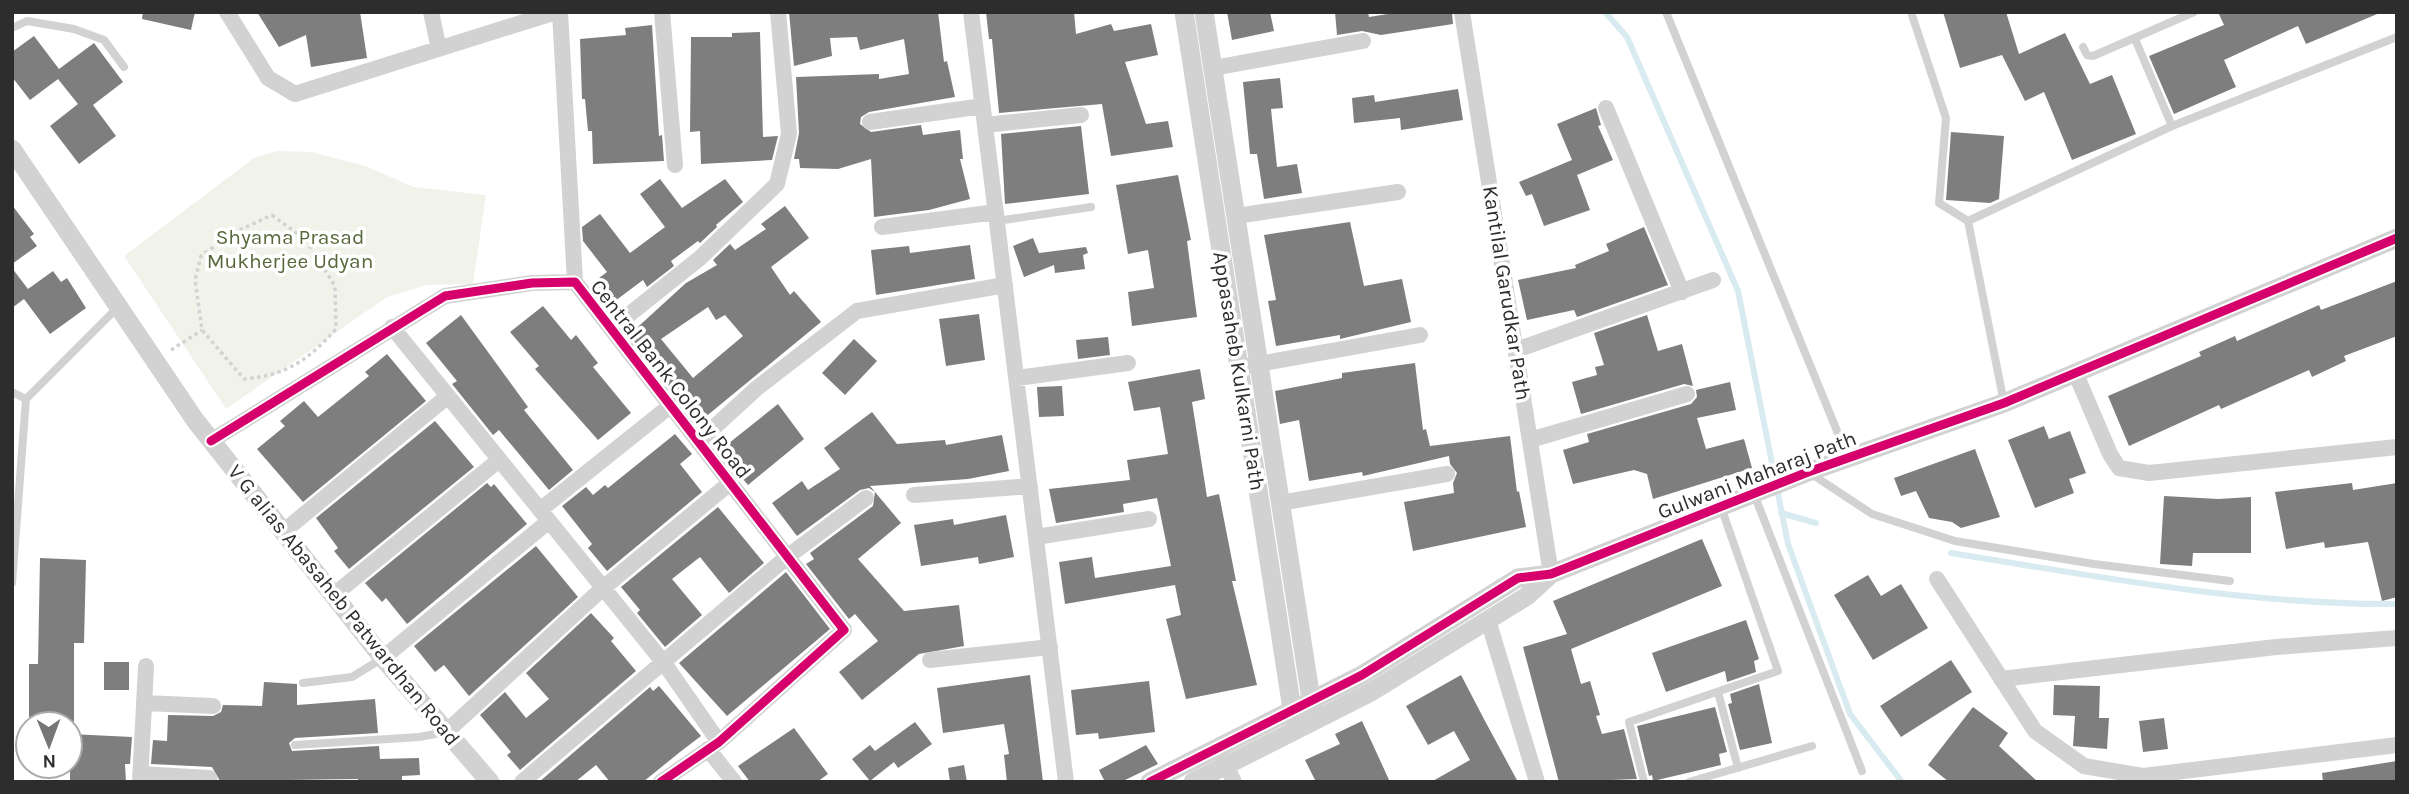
<svg xmlns="http://www.w3.org/2000/svg" width="2409" height="794" viewBox="0 0 2409 794" font-family="Karla,sans-serif">
  <style>
    .green { fill: #f1f3eb }
    .lines { fill: none; stroke-linecap: round; stroke-linejoin: round }
    .stream { stroke: #d8ebf0; stroke-width: 6 }
    .building { fill: #7e7e7e; fill-rule: evenodd }
    .path { stroke: #d2d2d2; stroke-width: 3.5; stroke-dasharray: 3.5 3.5; stroke-linecap: butt }
    .service { stroke: #d2d2d2; stroke-width: 8 }
    .minor { stroke: #d2d2d2; stroke-width: 16 }
    .tertiary { stroke: #d2d2d2; stroke-width: 19 }
    .cycleway-casing { stroke: #fff; stroke-width: 13 }
    .cycleway { stroke: #d6006c; stroke-width: 9 }
    .labels { text-anchor: middle; dominant-baseline: central; stroke-width: 7; stroke-linejoin: round; paint-order: stroke }
    .park-label { font-size: 21px; fill: #58683c; stroke: #fff }
    .street-label { font-size: 21px; fill: #2d2d2d; stroke: #fff }
  </style>
  <rect width="100%" height="100%" fill="#fff"/>
  <path class="green" d="M277 151 312 152 365 166 414 187 486 195 473 284 427 285 387 297 226 409 124 256 254 158Z"/>
  <g class="lines">
    <path class="stream" d="M1605 12 1627 37 1738 291 1788 544 1850 714 1902 782
      M1781 513 1816 523
      M1951 553C2099 577 2247 605 2397 604"/>
  </g>
  <path class="building" d="M143 12H195L191 30 142 19Z
    M257 12H360L367 58 311 67 306 35 279 47Z
    M789 12H938L944 62 947 61 955 97 869 112 861 117 860 124 871 132 921 125 923 135 960 130 963 159H960L970 199 929 210 874 217 871 159 838 169 800 168 799 159H794L799 133 796 77 879 74V79L909 74 904 39 860 50 857 37 830 38 832 56 794 66Z
    M986 12H1074L1076 34 1111 24 1114 31 1151 24 1158 55 1125 62 1146 124 1168 121 1173 147 1111 156 1102 104 999 113 992 39H989Z
    M1227 12H1270L1274 31 1232 40Z
    M1335 12H1368L1369 17 1400 12H1452L1453 24 1381 35 1362 31 1337 35Z
    M1943 12H2006L2019 54 2065 33 2090 84 2112 75 2136 134 2072 160 2044 92 2025 101 2002 55 1960 68Z
    M2218 12H2382L2306 44 2298 26 2224 60 2236 87 2174 114 2149 56 2224 25Z
    M652 25 659 136 662 135 664 161 593 164 592 131H588L585 99H582L580 39 626 35 625 28Z
    M760 32 763 137 778 136 772 160 701 164 700 131 690 132 691 37H732V33Z
    M34 36 59 69 94 43 123 82 93 105 116 136 79 164 50 126 78 104 58 79 30 100 12 77V52Z
    M1280 78 1283 108 1271 109 1277 167 1297 164 1302 193 1264 199 1257 154H1250L1243 82Z
    M1458 89 1463 120 1401 130 1400 118 1354 123 1352 98 1374 95 1375 102Z
    M1596 108 1601 125 1598 126 1613 160 1577 175 1590 210 1544 226 1532 194 1526 196 1519 182 1572 160 1557 124Z
    M1081 126 1089 194 1005 204 1001 134Z
    M1951 132 2004 136 1999 199 1990 203 1946 200Z
    M1178 175 1191 240 1187 241 1197 317 1132 326 1128 292 1154 288 1148 250 1128 254 1116 185Z
    M660 179 682 208 725 179 743 202 716 225 717 227 700 243 698 241 671 261 674 266 647 287 643 280 611 304 595 281 607 272 583 241 582 227 600 214 630 253 665 227 640 194Z
    M12 205 34 234 30 237 37 246 12 264Z
    M785 206 809 238 771 267 790 295 794 291 821 322 698 423 629 335 686 283 717 265 713 260 730 244 735 250 766 229 761 224ZM708 307 716 320 725 315 743 336 693 378 661 339Z
    M1350 222 1364 286 1402 279 1411 322 1340 339V335L1276 346 1268 301 1276 300 1264 235Z
    M1644 227 1668 285 1577 317 1574 310 1527 320 1518 280 1576 268 1575 265 1609 251 1606 244Z
    M1033 238 1039 253 1086 247 1088 253 1083 255 1085 269 1055 273 1054 265 1024 277 1013 246Z
    M970 245 975 279 876 295 871 250 909 246 910 253Z
    M12 268 28 289 53 271 61 282 67 278 86 308 50 334 24 299 12 308Z
    M2397 281V336L2344 356 2346 361 2312 377 2309 370 2221 409 2219 405 2129 446 2108 396 2201 356 2199 352 2235 336 2237 341 2319 305 2321 310Z
    M543 306 571 340 576 335 598 363 593 367 631 413 598 440 535 369 539 366 510 332Z
    M979 314 985 360 946 366 939 319Z
    M461 315 528 407 524 410 573 470 549 490 499 430 493 435 452 384 457 381 426 343Z
    M1647 315 1658 351 1682 344 1693 386 1684 384 1581 414 1572 382 1597 375 1595 367 1604 365 1594 333Z
    M1108 337 1110 355 1078 359 1076 340Z
    M854 339 877 361 845 395 822 373Z
    M387 354 426 401 303 502 257 449 285 426 280 421 304 401 318 417 369 376 365 372Z
    M1415 363 1423 430 1426 429 1430 446 1510 436 1517 492 1519 491 1526 527 1413 551 1404 502 1454 493 1453 483 1457 473 1450 464 1449 456 1363 476 1362 472 1309 481 1299 420 1280 424 1275 391 1342 378V373Z
    M1200 369 1205 399 1192 402 1207 497 1219 494 1236 581H1232L1257 685 1186 699 1166 619 1181 615 1175 585 1065 604 1059 562 1092 557 1095 578 1171 566 1157 498 1123 504 1124 512 1056 523 1049 489 1130 480 1127 460 1168 454 1160 407 1134 411 1128 382Z
    M1730 382 1736 410 1697 418 1706 449 1744 439 1752 468 1653 499 1647 474 1634 470 1573 484 1563 450 1589 442 1587 434 1691 404 1697 397 1696 390Z
    M1062 386 1064 416 1039 417 1037 387Z
    M778 404 804 439 748 485 719 451Z
    M872 412 897 444 945 440 946 445 1002 435 1009 471 968 479 870 486 901 523 858 559 904 611 959 605 964 646 919 654 862 700 839 672 878 641 855 614 849 619 806 564 814 559 810 553 873 506 875 492 869 488 860 490 797 536 772 503 802 481 808 490 840 469 824 448Z
    M435 421 474 467 349 569 334 551 338 548 316 518Z
    M2044 426 2049 439 2070 431 2086 473 2069 479 2074 493 2035 508 2008 440Z
    M675 434 692 454 680 464 702 492 607 571 588 548 592 544 562 506 586 487 593 495 605 485 608 488Z
    M1975 449 2000 517 1961 528 1952 522 1929 518 1916 491 1901 496 1894 478Z
    M487 483 491 487 494 484 527 524 407 624 386 598 382 602 365 583Z
    M2352 483 2353 490 2397 483V597L2382 601 2368 542 2325 548 2324 542 2286 549 2275 492Z
    M2164 496 2218 499 2251 497V553H2193L2192 566 2160 564Z
    M718 507 764 563 729 593 700 557 672 579 702 615 665 647 637 613 640 610 621 587Z
    M1006 515 1014 557 979 564 978 557 921 566 914 525 953 519 954 525Z
    M1702 539 1722 586 1571 649 1581 684 1590 681 1600 715 1596 716 1602 734 1624 729 1637 779 1559 782 1523 647 1567 634 1553 601Z
    M536 546 578 597 469 696 444 665 435 672 414 646Z
    M40 558 86 560 84 643H74V724H29V664H38Z
    M786 572 830 629 727 716 679 663Z
    M1868 575 1881 596 1901 584 1928 628 1873 660 1834 595Z
    M591 613 614 638 611 641 636 671 520 770 507 755 511 752 480 715 505 692 526 718 549 699 526 673Z
    M1746 620 1759 659 1754 661 1756 672 1727 682 1725 671 1666 692 1652 653Z
    M1951 660 1972 692 1901 737 1880 706Z
    M104 662H129V690H104Z
    M1030 675 1043 782H1007L1004 755 1009 754 1004 724 943 733 937 688Z
    M1461 675 1485 721 1518 782H1431L1470 760 1454 731 1428 745 1406 706Z
    M1149 681 1155 732 1099 739 1098 733 1076 735 1071 690Z
    M264 682 297 684V705L375 699 378 733 295 738 289 743 292 751 379 746 380 759 419 758 420 775 402 776V782H358V779L220 781 212 767 151 764 153 740 167 741 168 715 213 716 221 712 223 705 262 706Z
    M1759 684 1772 743 1740 750 1728 704 1732 703 1730 694Z
    M2054 685 2100 686 2099 718H2109L2107 749 2073 746 2075 716 2053 715Z
    M659 686 701 736 680 752 643 782H610L596 765 575 782H539L650 687 653 691Z
    M1715 707 1727 752 1719 754 1721 765 1653 781 1652 775 1649 776 1637 726Z
    M1973 707 2008 733 1999 746 2038 782H1949L1928 765Z
    M2164 718 2168 749 2143 752 2139 721Z
    M1362 721 1390 782H1316L1305 760 1340 744 1335 734Z
    M915 722 932 744 898 768 894 762 870 781 852 759 870 745 875 751Z
    M794 728 828 774 817 782H750L738 766Z
    M70 734 132 737 130 764H125L126 782H70Z
    M1146 745 1158 764 1121 782H1105L1099 770Z
    M2397 761V782H2323L2322 773Z
    M964 765 967 782H950L948 768Z"/>
  <g class="lines">
    <path class="path" d="M272 215 306 240 335 286 336 329C307 361 287 375 244 379L202 330 195 280 201 256 233 233Z
      M171 350 202 330"/>
    <path class="service" d="M1666 12 1848 458
      M1911 12 1946 118 1939 203 1968 221 2004 403
      M12 28 27 21 74 29 104 40 124 67
      M2135 39 2172 126
      M2083 47 2087 55 2093 56 2194 12
      M997 221 1091 207
      M1968 221 2172 126 2397 37
      M12 392 26 399
      M1810 473 1872 514 1955 541 2094 564 2230 581
      M1754 494 1862 771
      M12 583 26 399 119 306
      M303 683 352 677 383 658
      M1718 692 1738 768
      M295 745 419 737 446 732
      M1644 782 1629 722 1778 671 1721 507
      M1689 782 1812 746"/>
    <path class="minor" d="M227 12 268 78 295 94 556 12
      M431 12 439 49
      M560 12 575 282
      M662 12 675 165
      M971 12 1066 782
      M1462 12 1551 574
      M1213 68 1363 41
      M1606 108 1682 292
      M870 122 983 106
      M985 125 1081 115
      M1236 216 1398 192
      M882 227 996 212
      M392 327 664 663 719 742
      M611 329 700 258 777 184 789 134 778 12
      M1516 350 1713 280
      M1247 366 1420 335
      M2075 372 2110 454 2119 468 2149 473 2397 447
      M1017 378 1128 363
      M1530 440 1687 394
      M211 441 445 296 532 283 575 282 844 630 719 742 661 782
      M698 442 757 388 857 311 1005 285
      M914 495 1030 486
      M1280 503 1447 474
      M540 510 670 406
      M284 531 448 396
      M1036 537 1149 519
      M1937 579 2035 731 2084 766 2143 776 2397 745
      M335 594 499 460
      M1488 620 1537 782
      M383 658 549 521
      M930 660 1050 647
      M2001 679 2276 647 2397 638
      M144 703 213 706
      M446 732 603 588 730 483
      M708 749 734 782
      M1222 756 1234 782
      M140 774 209 778 210 782
      M140 782 146 666
      M522 782 787 557 866 498"/>
    <path class="tertiary" d="M1184 12 1292 709 1298 728
      M1204 12 1311 699 1316 718
      M12 149 195 420 383 658 490 782
      M1150 782 1362 675 1518 578 1551 574 1808 472 2004 403 2397 238
      M1193 782 1371 692 1527 596 1551 574"/>
    <g class="cycleway-casing">
      <path id="cycleway" d="M211 441 445 296 532 283 575 282 844 630 719 742 661 782
        M1150 782 1362 675 1518 578 1551 574 1808 472 2004 403 2397 238"/>
    </g>
    <use href="#cycleway" class="cycleway"/>
  </g>
  <g class="labels">
    <g class="park-label">
      <text x="290" y="237">Shyama Prasad<tspan x="290" dy="24">Mukherjee Udyan</tspan></text>
    </g>
    <g class="street-label">
      <text transform="translate(1507 293) rotate(81)">Kantilal Garudkar Path</text>
      <text transform="translate(1239 371) rotate(81)">Appasaheb Kulkarni Path</text>
      <text transform="translate(671 379) rotate(52)">Central Bank Colony Road</text>
      <text transform="translate(1757 475) rotate(-21)">Gulwani Maharaj Path</text>
      <text transform="translate(344 605) rotate(51)">V G alias Abasaheb Patwardhan Road</text>
    </g>
  </g>
  <rect width="2409" height="794" fill="none" stroke="#2d2d2d" stroke-width="28"/>
  <g transform="translate(49 745) rotate(179)"><circle r="33" fill="#ffffff" stroke="#ababab" stroke-width="2"/>
  <path d="M0-5L12 26L0 18L-12 26Z" fill="#767676"/>
  <text y="-10" font-size="19" font-weight="bold" text-anchor="middle" fill="#2d2d2d">N</text>
  </g>
</svg>
